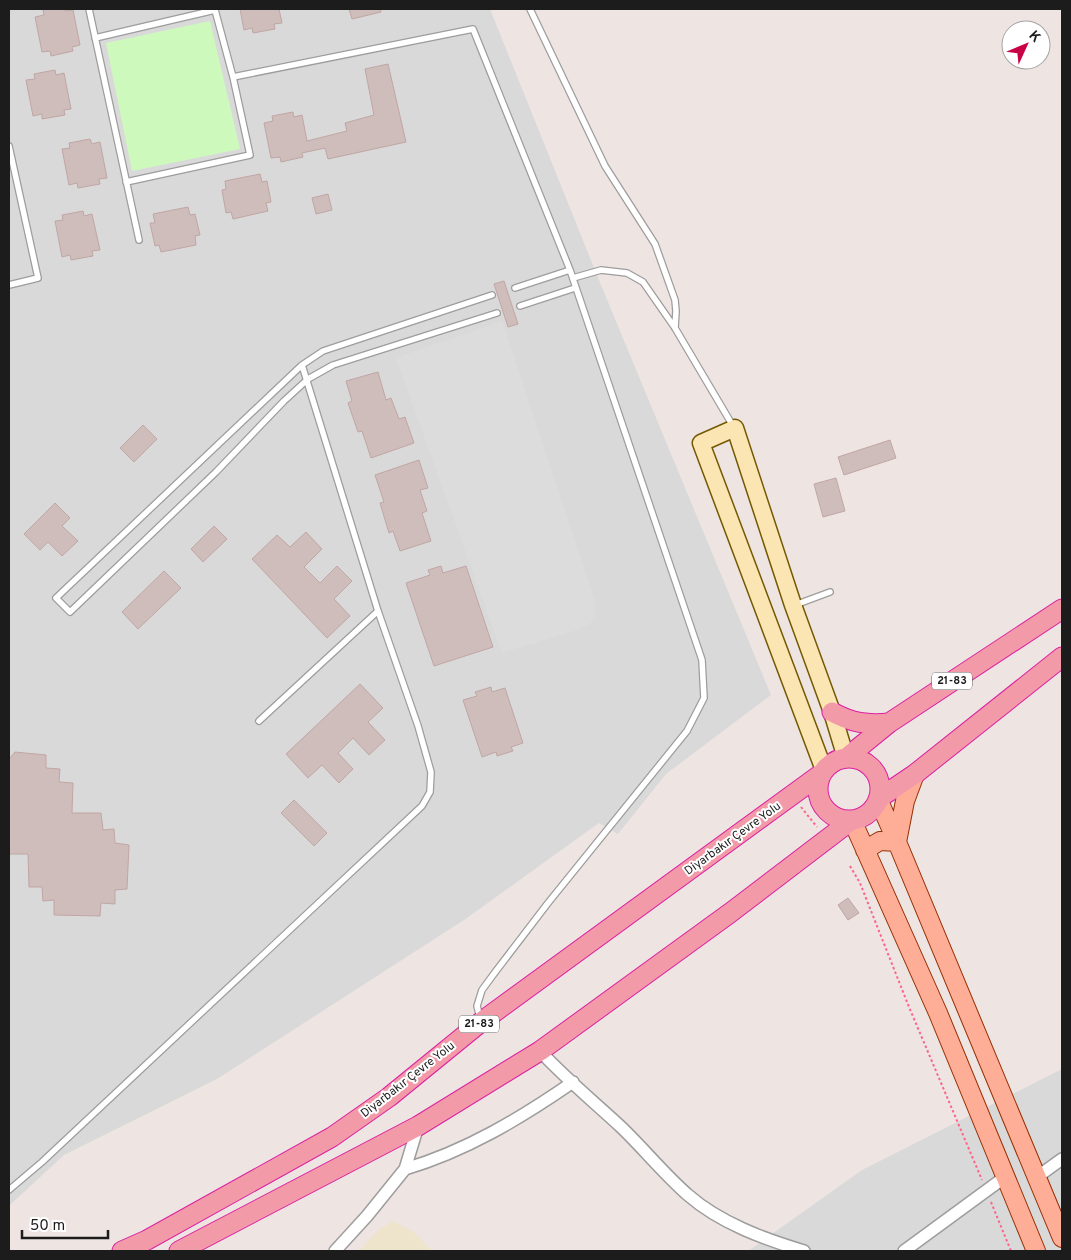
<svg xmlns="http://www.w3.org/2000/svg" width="1071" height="1260" viewBox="0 0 1071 1260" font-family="Overpass,sans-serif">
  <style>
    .residential { fill: #dad9da }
    .farmland { fill: #eee4cc }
    .park { fill: #cdfabc }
    .parking { fill: #dcdcdc }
    .building { fill: #cebdbb; stroke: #c0a6a4 }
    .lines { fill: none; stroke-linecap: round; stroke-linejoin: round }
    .service-casing { stroke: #9d9d9d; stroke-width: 8 }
    .minor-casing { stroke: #9d9d9d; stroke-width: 14 }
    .secondary-casing { stroke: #745902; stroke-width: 19 }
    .primary-casing { stroke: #952f00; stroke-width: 20 }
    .trunk-casing { stroke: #db20a2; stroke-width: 21 }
    .path { stroke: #fd648a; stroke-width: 2; stroke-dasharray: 2.5 2.5; stroke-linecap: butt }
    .service { stroke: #fff; stroke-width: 5.5 }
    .minor { stroke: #fff; stroke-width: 11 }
    .secondary { stroke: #fbe5b3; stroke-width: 16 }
    .primary { stroke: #fead97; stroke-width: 18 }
    .trunk { stroke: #f39aa9; stroke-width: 19 }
    .labels { text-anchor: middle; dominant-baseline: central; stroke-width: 4; stroke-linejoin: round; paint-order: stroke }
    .shield { fill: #fff; stroke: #606060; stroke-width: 1 }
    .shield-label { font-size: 11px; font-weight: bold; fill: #1c1c1c }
    .street-label { font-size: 12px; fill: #1c1c1c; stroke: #fff }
  </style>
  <rect width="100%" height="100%" fill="#eee5e2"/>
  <path class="residential" d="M9 9H490L601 285 771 695 666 774 618 834 599 823 464 920 217 1079 64 1155 9 1206Z
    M1062 1069V1251H748L862 1170Z"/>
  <path class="farmland" d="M393 1221 414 1232 432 1251H359L378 1230Z"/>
  <path class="park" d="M210 21 240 149 132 171 106 43Z"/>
  <path class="parking" d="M502 321 595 601V615L590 624 580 629 502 653 396 358Z"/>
  <path class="building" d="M49 9H64L65 11 73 10 80 45 72 47 73 51 51 56 50 51 42 52 35 17 44 15 43 10Z
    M240 9H279L282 23 274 24 275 29 253 33 252 28 244 30Z
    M349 9H380L381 12 352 19Z
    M388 64 406 142 328 159 325 148 302 153 303 157 281 162 280 157 271 158 264 123 273 121 272 116 293 112 294 117 302 115 307 141 347 131 345 123 374 115 365 69Z
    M55 70 56 75 64 73 71 109 64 110 65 115 42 119V114L33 116 26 80 35 79 34 74Z
    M90 139 92 144 100 142 107 178 99 179 100 184 78 188 77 183 69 185 62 149 70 148 69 143Z
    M260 174 262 182 267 181 271 202 266 203 268 211 233 219 231 212 226 213 222 190 226 189 225 181Z
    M328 194 332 210 316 214 312 198Z
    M188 207 190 215 195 214 200 235 195 236 196 245 161 252 159 245 155 246 150 223H155L153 214Z
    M83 211 84 216 92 214 100 250 92 251 93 256 71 260 70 255 62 257 55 221 63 220 62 215Z
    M504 281 518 324 508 327 494 284Z
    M378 372 386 400 391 398 399 419 405 417 414 443 371 458 362 431 358 432 348 403 352 401 346 381Z
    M143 425 157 439 134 462 120 448Z
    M890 440 896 458 844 475 838 457Z
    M419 460 428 488 420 490 427 511 422 513 431 541 400 551 393 531 389 533 380 503 384 502 375 475Z
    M836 478 845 511 823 517 814 484Z
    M55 503 70 518 62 526 78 541 62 556 48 542 40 550 24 534Z
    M214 526 227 539 203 562 191 549Z
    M306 532 322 549 304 567 320 583 337 566 352 581 334 599 350 616 327 638 252 559 277 535 290 547Z
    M441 566 443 573 466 566 493 647 434 666 406 583 430 575 428 570Z
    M164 571 181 588 138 629 122 612Z
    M360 684 383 708 368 722 385 740 369 755 353 738 338 753 353 769 339 783 322 765 308 778 286 754Z
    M491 687 492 692 505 688 523 743 511 747 513 751 497 756 496 752 482 757 463 700 477 696 475 692Z
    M15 752 46 755V768L60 769 59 782 73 783 72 813H101L103 830 114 829 115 843 129 845 127 889 115 890V904L101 903 100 916 54 915V900L43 901 42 887H29L28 854H9V759Z
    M294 800 327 833 314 846 281 813Z
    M848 898 859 913 848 920 838 905Z"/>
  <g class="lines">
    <g class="service-casing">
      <path id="service" d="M89 9 139 240
        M530 9 605 166 655 244 675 300 676 311 675 328
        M95 38 215 10 233 77 250 155 126 182
        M233 77 473 29 570 270 702 660 704 698 687 731 548 903 496 971 482 990 477 1006 480 1018
        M9 146 38 278 9 285
        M573 278 601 270 627 273 643 282 675 328 733 426
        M515 288 570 270
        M492 295 323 351 302 365 56 598 70 612 216 472 284 401 308 379 333 365 497 313
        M520 306 575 288
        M795 605 830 592
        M259 721 378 611
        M9 1190 42 1162 422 806 430 792 431 772 418 726 378 611 302 365"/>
    </g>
    <g class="minor-casing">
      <path id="minor" d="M540 1051C565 1078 594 1102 621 1127 644 1149 664 1174 688 1195 720 1223 764 1239 804 1251
        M405 1169C466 1151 521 1118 573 1082
        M1037 1177 1062 1159
        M335 1251 367 1216 405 1169 418 1126
        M904 1251 1005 1177"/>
    </g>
    <g class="secondary-casing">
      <path id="secondary" d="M824 770 701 443 735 428 793 605 832 712 846 758"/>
    </g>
    <g class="primary-casing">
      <path id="primary" d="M878 799 897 842 1062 1238
        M852 820 938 1013 1036 1251
        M865 850 880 841 897 842 905 801 915 774"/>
    </g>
    <g class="trunk-casing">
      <path id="trunk" d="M832 712C852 723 867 725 889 723
        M846 758 889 723 1062 609
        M818 789a31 31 0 1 1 62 0a31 31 0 1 1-62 0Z
        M878 799 915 774 1062 657
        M122 1251 147 1240 332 1137 389 1097 481 1022 821 774
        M179 1251 418 1126 540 1051 730 913 852 820"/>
    </g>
    <path class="path" d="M801 807 817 827
      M850 866 860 883 909 1007 982 1180
      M991 1202 1011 1251"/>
    <use href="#service" class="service"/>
    <use href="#minor" class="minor"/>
    <use href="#secondary" class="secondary"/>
    <use href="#primary" class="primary"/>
    <use href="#trunk" class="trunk"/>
  </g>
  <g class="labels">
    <g class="shield">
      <rect x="932" y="672.5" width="40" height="17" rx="4"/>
      <rect x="459" y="1015.5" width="40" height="17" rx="4"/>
    </g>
    <g class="shield-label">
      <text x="952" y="681">21-83</text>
      <text x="479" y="1024">21-83</text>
    </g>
    <g class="street-label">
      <text transform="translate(733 839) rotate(-36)">Diyarbakır Çevre Yolu</text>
      <text transform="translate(408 1080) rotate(-38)">Diyarbakır Çevre Yolu</text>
    </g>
  </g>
  <rect width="1071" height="1260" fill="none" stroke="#1c1c1c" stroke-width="20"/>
  <g transform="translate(1026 45) rotate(46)"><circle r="24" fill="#ffffff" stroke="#a4a4a4"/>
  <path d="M0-4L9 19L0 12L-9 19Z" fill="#c90046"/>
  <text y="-8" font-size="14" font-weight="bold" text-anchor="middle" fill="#1c1c1c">K</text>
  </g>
  <path d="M22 1230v8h86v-8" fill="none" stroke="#1c1c1c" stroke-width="2.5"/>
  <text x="30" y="1230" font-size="15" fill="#1c1c1c" stroke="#ffffff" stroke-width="4" paint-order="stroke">50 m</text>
</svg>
